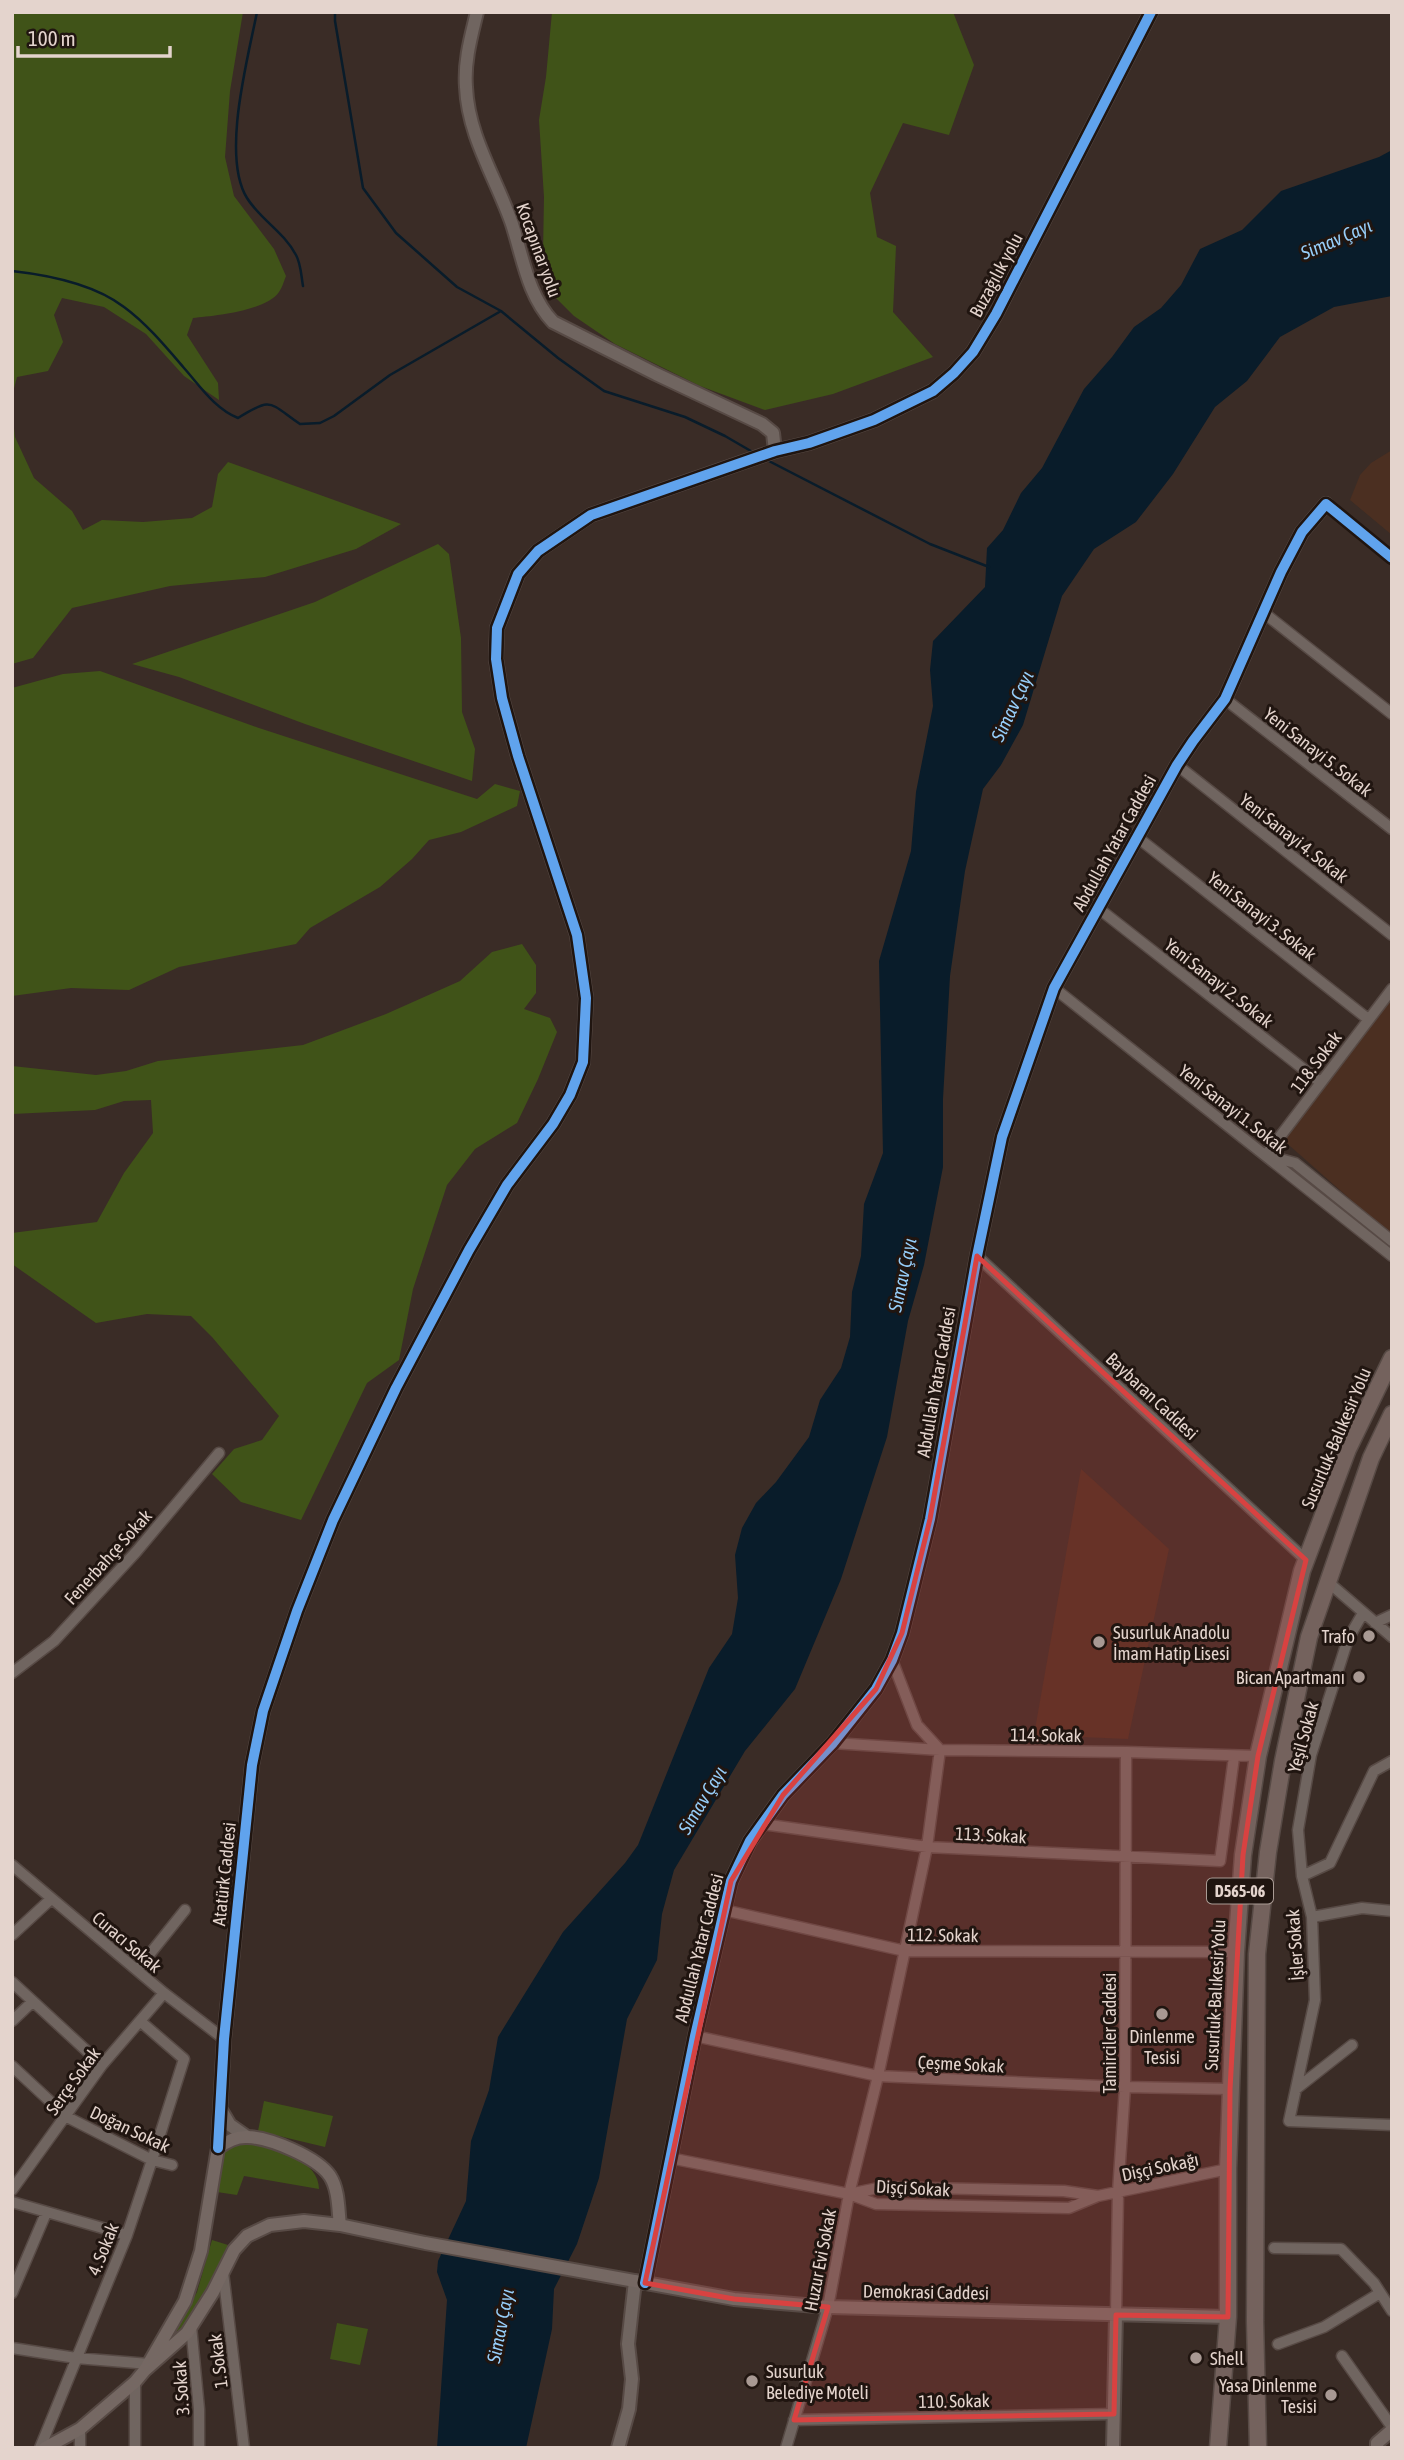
<svg xmlns="http://www.w3.org/2000/svg" width="1404" height="2460" viewBox="0 0 1404 2460" font-family="'Asap Condensed',sans-serif">
  <style>
    .built { fill: #4b2f21 }
    .green { fill: #405318 }
    .water { fill: #091c2a }
    .lines { fill: none; stroke-linecap: round; stroke-linejoin: round }
    .stream { stroke: #091c2a; stroke-width: 2.5 }
    .minor-casing { stroke: #574a45; stroke-width: 13 }
    .tertiary-casing { stroke: #574a45; stroke-width: 16 }
    .secondary-casing { stroke: #574a45; stroke-width: 16 }
    .trunk-casing { stroke: #574a45; stroke-width: 19 }
    .minor { stroke: #706560; stroke-width: 10 }
    .tertiary { stroke: #706560; stroke-width: 12 }
    .secondary { stroke: #756863; stroke-width: 12 }
    .trunk { stroke: #74625d; stroke-width: 16 }
    .cycleway-casing { stroke: #201510; stroke-width: 15 }
    .cycleway { stroke: #60a3ed; stroke-width: 10 }
    .marked { fill: #d84241; fill-opacity: 0.2; stroke: #d84241; stroke-width: 5; stroke-linejoin: round }
    .poi-dot { fill: #a89993; stroke: #201510; stroke-width: 2.5 }
    .labels { text-anchor: middle; dominant-baseline: central; stroke-width: 6; stroke-linejoin: round; paint-order: stroke }
    .shield { fill: #201510; stroke: #a99b94; stroke-width: 2 }
    .shield-label { font-size: 16px; font-weight: bold; fill: #e4d4cd }
    .street-label { font-size: 18px; fill: #e4d4cd; stroke: #201510 }
    .poi-label { font-size: 18px; fill: #e4d4cd; stroke: #201510; text-anchor: start }
    .water-label { font-size: 19px; font-style: italic; fill: #96cdf8; stroke: #201510 }
  </style>
  <rect width="100%" height="100%" fill="#3a2c26"/>
  <path class="built" d="M1392 450V535L1350 500 1360 475 1371 463Z
    M1392 997V1236L1282 1139Z
    M1081 1469 1169 1549 1128 1739 1034 1735Z"/>
  <path class="green" d="M12 12H243L230 91 225 157 234 196 274 249 286 276C284 281 282 288 279 292 266 311 214 316 193 318L187 335 218 383 219 400 184 376 146 334 104 307 62 298 54 315 63 342 48 371 17 377 12 396Z
    M552 12H953L974 65 949 135 903 123 870 193 877 237 896 246 893 312 933 357 833 394 765 410 700 386 615 344 574 316 546 288 543 254 544 197 539 120 546 77Z
    M12 410 15 437 34 478 72 511 83 530 102 520 143 522 192 518 212 507 218 474 228 462 401 524 356 549 265 577 170 586 72 608 33 658 12 664Z
    M438 544 449 554 461 638 462 712 475 749 472 781 305 724 179 677 132 664 315 602Z
    M100 671 259 728 477 799 495 784 520 791 517 806 461 832 429 840 412 859 380 887 310 928 296 944 179 967 129 990 71 988 12 996V688L63 674Z
    M522 944 536 965V993L524 1009 550 1018 557 1032 538 1079 517 1123 475 1149 447 1185 413 1289 399 1360 367 1383 301 1520 241 1502 212 1474 234 1449 262 1440 279 1416 212 1337 191 1316 147 1314 96 1323 12 1264V1233L97 1222 124 1173 153 1133 151 1100 124 1101 95 1110 12 1114V1066L96 1075 126 1071 158 1061 303 1045 386 1014 460 981 492 952Z
    M264 2101 333 2116 325 2147 258 2131Z
    M241 2141C267 2146 319 2157 319 2189L244 2176 237 2195 217 2192 223 2153 226 2148Z
    M212 2240 228 2245 207 2290 182 2333 176 2330 197 2292Z
    M337 2323 368 2329 360 2365 330 2359Z"/>
  <path class="water" d="M1392 150V296L1334 307 1280 337 1247 381 1215 407 1173 474 1136 522 1094 549 1062 596 1023 725 1001 765 983 789 965 871 950 976 943 1099V1167L924 1265 908 1321 887 1437 841 1579 795 1689 745 1751 674 1870 662 1914 657 1960 627 2019 599 2178 577 2244 554 2289 552 2329 526 2448H437L447 2300 437 2272 438 2261 466 2201 471 2141 489 2090 498 2037 563 1932 625 1863 638 1845 709 1668 732 1634 738 1598 735 1555 742 1528 756 1503 776 1482 809 1437 820 1400 841 1368 850 1337 852 1292 861 1256 864 1204 883 1153 879 961 911 851 916 792 933 706 930 670 933 641 985 587 987 548 1003 530 1021 493 1042 468 1084 389 1112 357 1134 327 1161 308 1181 285 1200 249 1242 230 1281 191 1379 157Z"/>
  <g class="lines">
    <path class="stream" d="M257 12C248 58 221 156 247 198 260 219 284 232 296 255 301 264 301 275 303 286
      M335 12V21L363 188 396 233 457 287 501 311 558 358 604 391 685 417 725 436 756 454
      M12 271C48 275 94 284 124 307 146 323 166 347 184 368 200 386 215 409 238 418 273 396 269 403 300 424L320 423 334 416 390 375 501 311
      M765 459 930 544 989 567"/>
    <g class="minor-casing">
      <path id="minor" d="M1326 504 1392 558
        M1264 613 1392 714
        M1225 699 1392 829
        M1177 765 1392 935
        M1137 837 1368 1019
        M1098 908 1320 1082
        M1054 988 1392 1256
        M1266 1155 1392 989
        M1273 1157 1295 1163 1392 1241
        M977 1256 1306 1560
        M1328 1582 1392 1637
        M1375 1623 1392 1615
        M12 1673 54 1641 136 1552 219 1453
        M833 1743 940 1750 1126 1752 1258 1756
        M1392 1761 1374 1771 1330 1863 1302 1876 1312 1917 1315 2000 1289 2121 1392 2125
        M762 1824 927 1847 1220 1861 1234 1757
        M12 1865 164 1993 224 2039
        M1302 1876 1298 1830 1311 1755 1348 1639 1363 1613
        M724 1910 905 1951 1236 1952
        M1312 1917 1362 1908 1392 1911
        M12 1935 51 1899
        M137 1970 185 1910
        M12 1982 102 2065
        M12 2021 32 2002
        M695 2036 878 2076 1125 2087 1230 2089
        M12 2066 67 2117 152 2160 172 2165
        M1296 2089 1352 2045
        M670 2158 849 2194
        M12 2190 102 2065 164 1993
        M1098 2196 1064 2191 883 2187 849 2194 876 2204 1069 2208 1098 2196 1228 2169
        M12 2202 127 2235
        M1274 2248 1341 2249 1374 2283 1392 2311
        M223 2272 244 2448
        M12 2293 46 2213
        M1116 2315 1118 2192 1125 2087 1126 1752
        M191 2326 199 2409V2448
        M1278 2344 1324 2327 1380 2293
        M12 2348 76 2358 149 2364
        M1342 2356 1392 2427
        M135 2382V2448
        M794 2420 1114 2414
        M80 2429V2448
        M40 2448 127 2235 152 2160 184 2059 140 2021
        M786 2448 828 2307 849 2194 878 2076 927 1847 940 1750 917 1725 892 1660"/>
    </g>
    <g class="tertiary-casing">
      <path id="tertiary" d="M477 12C471 37 464 61 466 87 468 136 496 178 512 224 523 258 528 296 553 322L656 374 762 424 773 433 775 451
        M221 2110 230 2125 247 2137
        M218 2148 224 2039 252 1765 263 1711 297 1611 333 1520 396 1388 469 1250 507 1185 553 1124 570 1095 583 1062 586 998 577 935 518 756 502 698 496 659 497 628 518 574 538 551 591 515 775 451 809 443 874 420 933 391 954 373 973 352 996 314 1151 12
        M645 2283 695 2036 731 1881 750 1841 783 1795 833 1743 876 1689 892 1660 902 1633 930 1519 977 1256 1002 1137 1054 988 1177 765 1193 741 1225 699 1281 572 1302 532 1326 504
        M618 2448 629 2409 632 2379 628 2344 635 2281"/>
    </g>
    <g class="secondary-casing">
      <path id="secondary" d="M145 2370 187 2333 213 2292 234 2250 247 2236 270 2225 304 2221 340 2225 425 2243 734 2299 828 2307 1228 2317
        M45 2448 80 2429 135 2382 145 2370 185 2301 201 2251 218 2148C227 2141 236 2136 248 2137 270 2138 317 2157 330 2176 339 2190 338 2210 340 2225
        M1113 2448 1116 2315
        M1377 2448V2443L1392 2430"/>
    </g>
    <g class="trunk-casing">
      <path id="trunk" d="M1218 2448 1228 2317V2169L1236 1952 1243 1855 1258 1756 1302 1571 1348 1449 1392 1358
        M1258 2448 1255 2321 1257 1954 1268 1852 1283 1761 1309 1637 1371 1458 1392 1414"/>
    </g>
    <use href="#minor" class="minor"/>
    <use href="#tertiary" class="tertiary"/>
    <use href="#secondary" class="secondary"/>
    <use href="#trunk" class="trunk"/>
    <g class="cycleway-casing">
      <path id="cycleway" d="M218 2148 224 2039 252 1765 263 1711 297 1611 333 1520 396 1388 469 1250 507 1185 553 1124 570 1095 583 1062 586 998 577 935 518 756 502 698 496 659 497 628 518 574 538 551 591 515 775 451 809 443 874 420 933 391 954 373 973 352 996 314 1151 12
        M645 2283 695 2036 731 1881 750 1841 783 1795 833 1743 876 1689 892 1660 902 1633 930 1519 977 1256 1002 1137 1054 988 1177 765 1193 741 1225 699 1281 572 1302 532 1326 504 1392 558"/>
    </g>
    <use href="#cycleway" class="cycleway"/>
  </g>
  <path class="marked" d="M977 1256 1306 1560 1258 1756 1243 1855 1230 2089 1228 2317 1116 2315 1114 2414 794 2420 828 2307 734 2299 645 2283 731 1881 783 1795 876 1689 902 1633 930 1519Z"/>
  <g class="poi-dot">
    <circle cx="1369" cy="1636" r="7"/>
    <circle cx="1099" cy="1642" r="7"/>
    <circle cx="1359" cy="1677" r="7"/>
    <circle cx="1162" cy="2014" r="7"/>
    <circle cx="1196" cy="2358" r="7"/>
    <circle cx="752" cy="2381" r="7"/>
    <circle cx="1331" cy="2395" r="7"/>
  </g>
  <g class="labels">
    <rect class="shield" x="1207" y="1878.5" width="66" height="25" rx="5"/>
    <g class="shield-label">
      <text x="1240" y="1891">D565-06</text>
    </g>
    <g class="street-label">
      <text transform="translate(539 250) rotate(70)">Kocapınar yolu</text>
      <text transform="translate(996 275) rotate(-62)">Buzağılık yolu</text>
      <text transform="translate(1318 752) rotate(38)">Yeni Sanayi 5. Sokak</text>
      <text transform="translate(1294 838) rotate(38)">Yeni Sanayi 4. Sokak</text>
      <text transform="translate(1114 843) rotate(-61)">Abdullah Yatar Caddesi</text>
      <text transform="translate(1262 916) rotate(38)">Yeni Sanayi 3. Sokak</text>
      <text transform="translate(1219 983) rotate(38)">Yeni Sanayi 2. Sokak</text>
      <text transform="translate(1316 1062) rotate(-53)">118. Sokak</text>
      <text transform="translate(1233 1109) rotate(38)">Yeni Sanayi 1. Sokak</text>
      <text transform="translate(936 1382) rotate(-80)">Abdullah Yatar Caddesi</text>
      <text transform="translate(1152 1396) rotate(43)">Baybaran Caddesi</text>
      <text transform="translate(1336 1438) rotate(-67)">Susurluk-Balıkesir Yolu</text>
      <text transform="translate(108 1557) rotate(-48)">Fenerbahçe Sokak</text>
      <text transform="translate(1046 1735) rotate(1)">114. Sokak</text>
      <text transform="translate(1303 1737) rotate(-75)">Yeşil Sokak</text>
      <text transform="translate(991 1835) rotate(3)">113. Sokak</text>
      <text transform="translate(224 1874) rotate(-84)">Atatürk Caddesi</text>
      <text transform="translate(943 1935) rotate(1)">112. Sokak</text>
      <text transform="translate(127 1942) rotate(40)">Curacı Sokak</text>
      <text transform="translate(1295 1945) rotate(-94)">İşler Sokak</text>
      <text transform="translate(699 1948) rotate(-76)">Abdullah Yatar Caddesi</text>
      <text transform="translate(1215 1995) rotate(-87)">Susurluk-Balıkesir Yolu</text>
      <text transform="translate(1109 2033) rotate(-90)">Tamirciler Caddesi</text>
      <text transform="translate(961 2064) rotate(3)">Çeşme Sokak</text>
      <text transform="translate(73 2081) rotate(-54)">Serçe Sokak</text>
      <text transform="translate(130 2129) rotate(25)">Doğan Sokak</text>
      <text transform="translate(1160 2167) rotate(-12)">Dişçi Sokağı</text>
      <text transform="translate(913 2188) rotate(3)">Dişçi Sokak</text>
      <text transform="translate(103 2249) rotate(-68)">4. Sokak</text>
      <text transform="translate(820 2260) rotate(-79)">Huzur Evi Sokak</text>
      <text transform="translate(926 2292) rotate(1)">Demokrasi Caddesi</text>
      <text transform="translate(218 2361) rotate(-97)">1. Sokak</text>
      <text transform="translate(181 2388) rotate(-94)">3. Sokak</text>
      <text transform="translate(954 2401) rotate(-1)">110. Sokak</text>
    </g>
    <g class="poi-label">
      <text x="1113" y="1632">Susurluk Anadolu<tspan x="1113" dy="21">İmam Hatip Lisesi</tspan></text>
      <text x="1355" y="1636" text-anchor="end">Trafo</text>
      <text x="1345" y="1677" text-anchor="end">Bican Apartmanı</text>
      <text x="1162" y="2036" text-anchor="middle">Dinlenme<tspan x="1162" dy="21">Tesisi</tspan></text>
      <text x="1210" y="2358">Shell</text>
      <text x="766" y="2371">Susurluk<tspan x="766" dy="21">Belediye Moteli</tspan></text>
      <text x="1317" y="2385" text-anchor="end">Yasa Dinlenme<tspan x="1317" dy="21">Tesisi</tspan></text>
    </g>
    <g class="water-label">
      <text transform="translate(1336 239) rotate(-23)">Simav Çayı</text>
      <text transform="translate(1012 706) rotate(-65)">Simav Çayı</text>
      <text transform="translate(902 1275) rotate(-78)">Simav Çayı</text>
      <text transform="translate(702 1800) rotate(-59)">Simav Çayı</text>
      <text transform="translate(500 2326) rotate(-79)">Simav Çayı</text>
    </g>
  </g>
  <rect width="1404" height="2460" fill="none" stroke="#e4d4cd" stroke-width="28"/>
  <path d="M18 46v10h152v-10" fill="none" stroke="#e4d4cd" stroke-width="3.5"/>
  <text x="28" y="46" font-size="21" fill="#e4d4cd" stroke="#201510" stroke-width="5" paint-order="stroke">100 m</text>
</svg>
